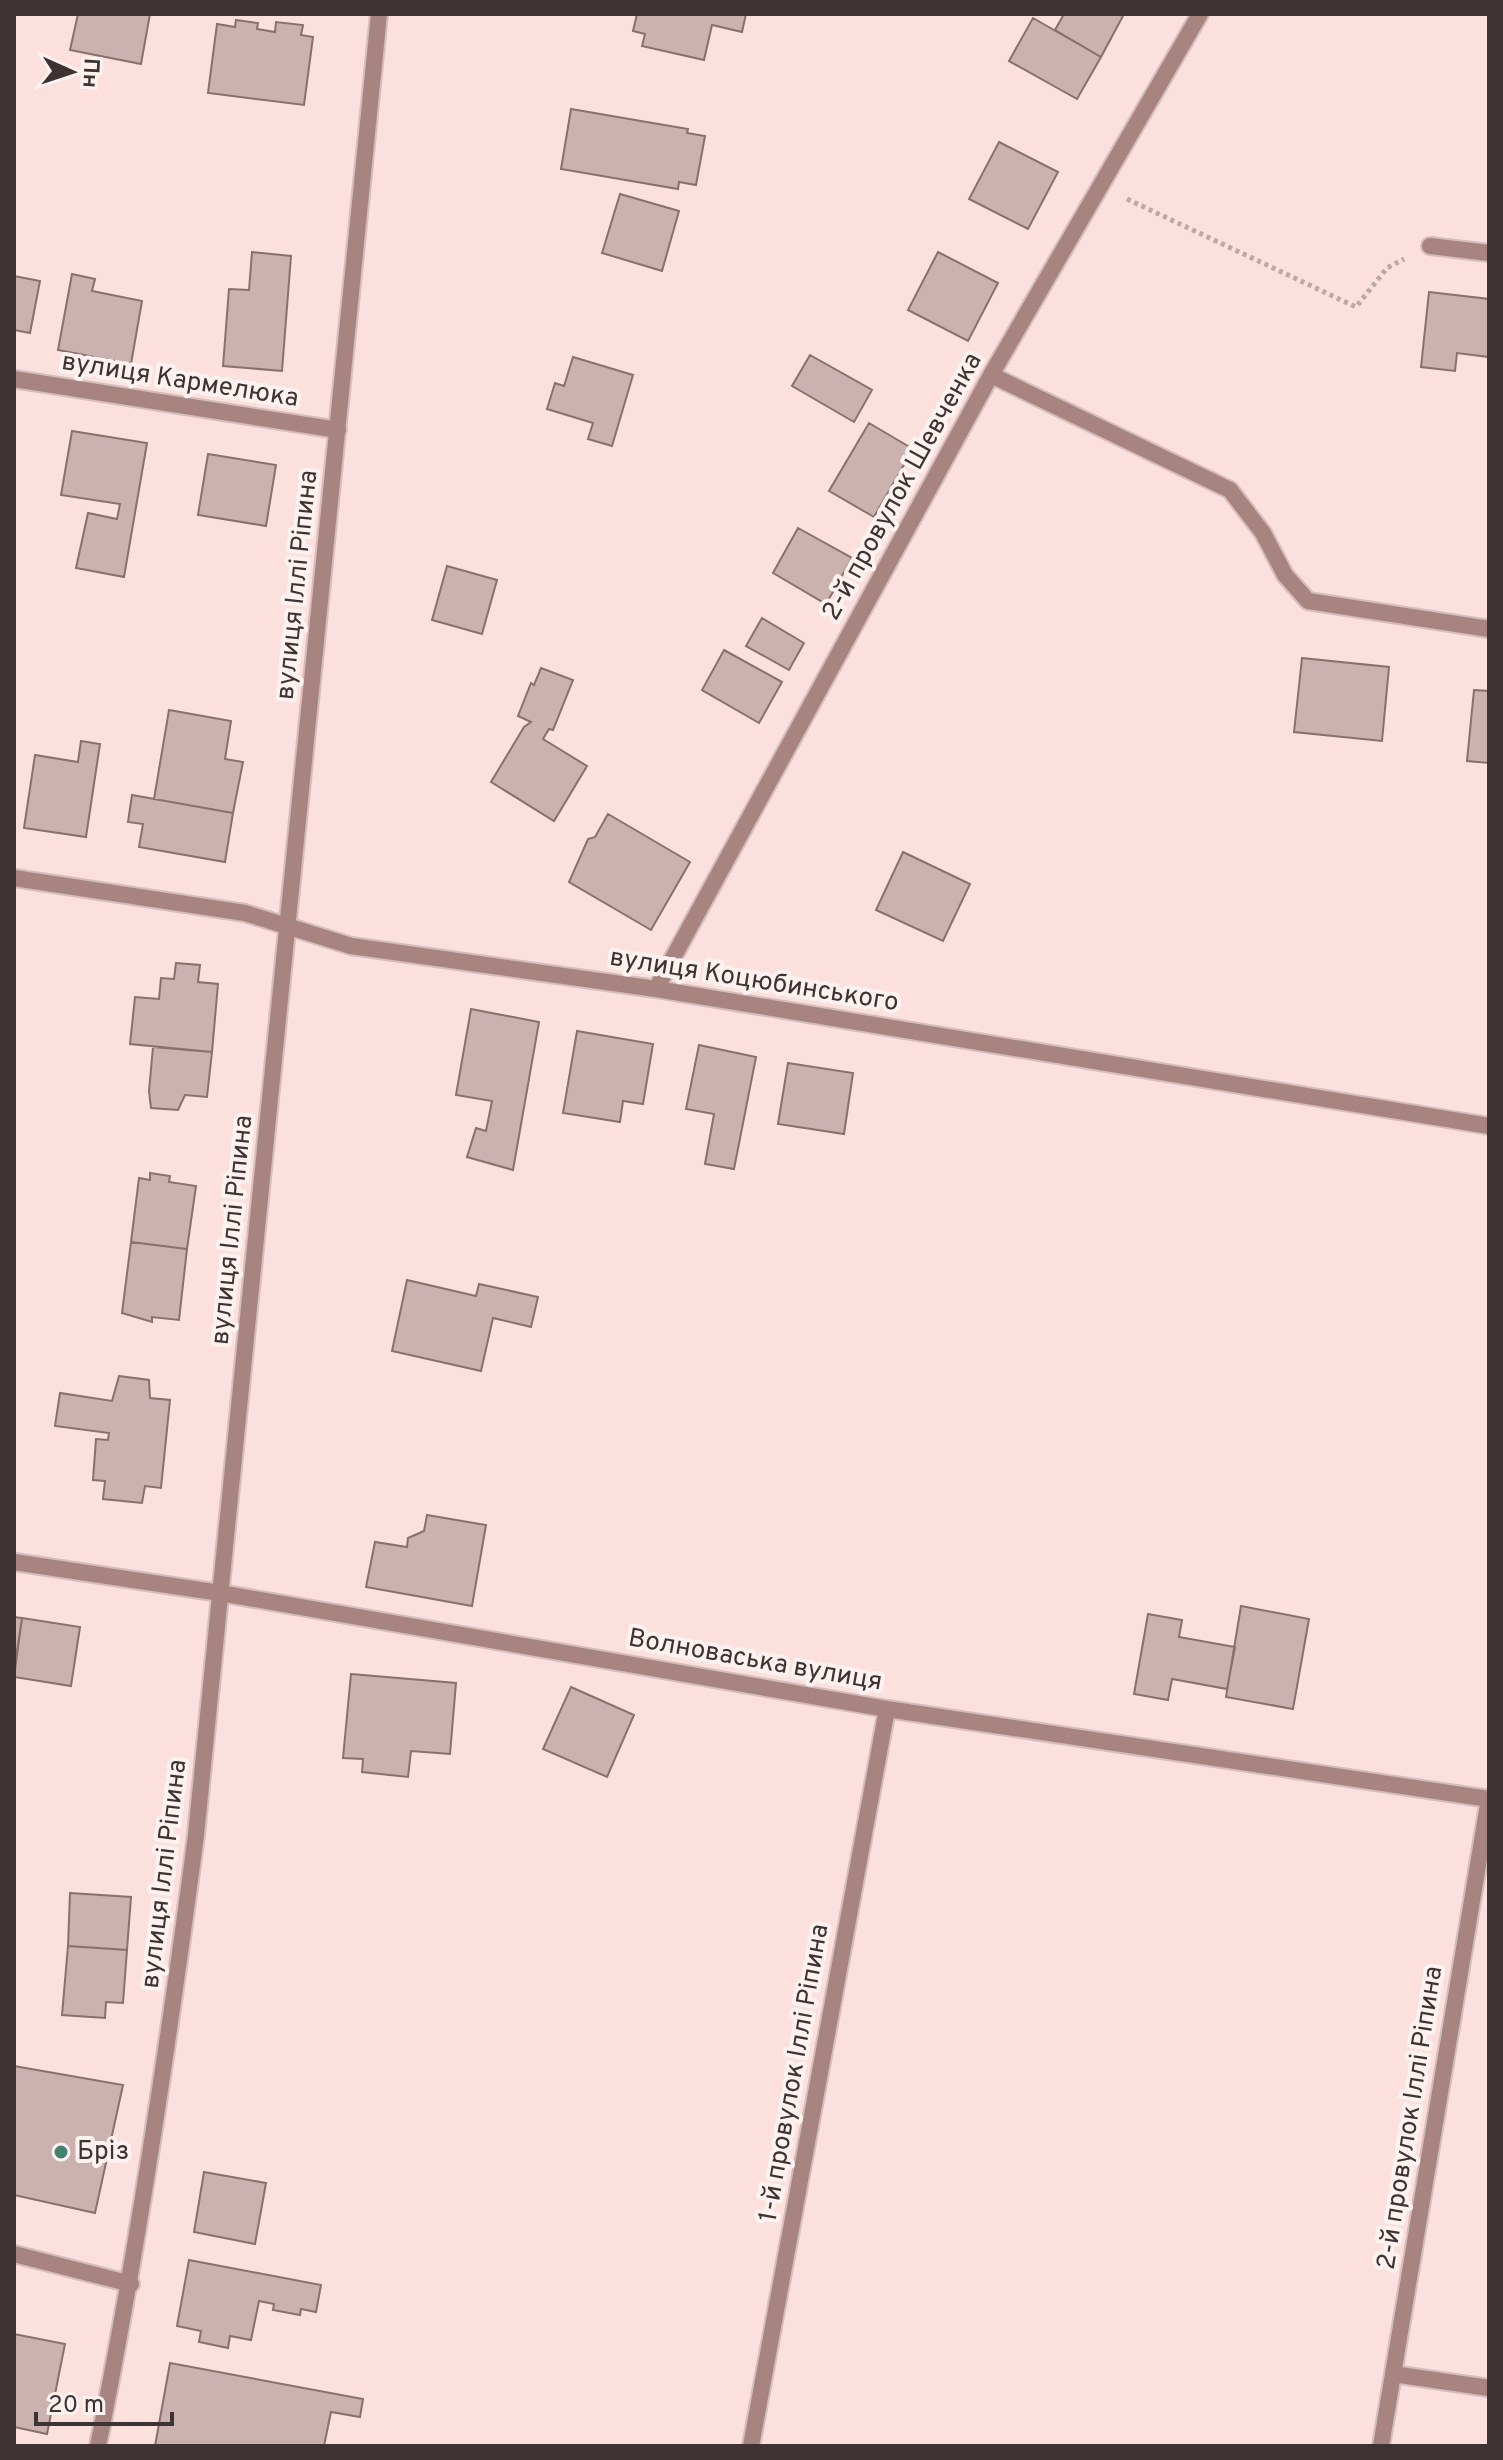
<svg xmlns="http://www.w3.org/2000/svg" width="1503" height="2460" viewBox="0 0 1503 2460" font-family="Overpass,sans-serif">
  <style>
    .building { fill: #cbb1af; stroke: #88706e; stroke-width: 2 }
    .lines { fill: none; stroke-linecap: round; stroke-linejoin: round }
    .minor-casing { stroke: #d5bdbb; stroke-width: 20 }
    .tertiary-casing { stroke: #d5bdbb; stroke-width: 20 }
    .path { stroke: #bda8a5; stroke-width: 5; stroke-dasharray: 4 4; stroke-linecap: butt }
    .minor { stroke: #a88481; stroke-width: 16 }
    .tertiary { stroke: #a88481; stroke-width: 16 }
    .poi-dot { fill: #428372; stroke: #fdf2f0; stroke-width: 3 }
    .labels { text-anchor: middle; dominant-baseline: central; stroke-width: 8; stroke-linejoin: round; paint-order: stroke }
    .street-label { font-size: 26px; fill: #3d3332; stroke: #fdf2f0 }
    .poi-label { font-size: 26px; fill: #3d3332; stroke: #fdf2f0; text-anchor: start }
  </style>
  <rect width="100%" height="100%" fill="#fbe0dd"/>
  <path class="building" d="M78 14H150L141 64 70 50Z
    M637 14H746L742 32 712 25 704 60 642 46 645 34 633 31Z
    M1064 14H1124L1101 57 1055 30Z
    M1033 18 1101 57 1077 99 1009 61Z
    M236 20 258 23 257 29 275 32 276 22 303 25 301 35 313 37 304 105 208 93 217 24 235 27Z
    M571 109 688 129 687 133 705 136 696 185 679 182 678 189 561 169Z
    M999 142 1058 172 1028 229 969 199Z
    M620 194 679 211 662 271 602 253Z
    M252 252 291 256 282 371 223 366 229 289 249 290Z
    M938 252 998 283 968 341 908 310Z
    M72 274 95 279 92 291 142 301 131 364 58 350Z
    M14 276 40 281 30 333 14 330Z
    M1429 292 1489 299V357L1457 353 1455 371 1421 367Z
    M810 355 872 390 854 422 792 386Z
    M573 357 633 375 612 446 588 439 593 423 547 409 555 383 564 386Z
    M869 423 913 449 874 517 829 491Z
    M72 431 147 443 124 577 76 568 88 513 117 519 120 504 61 495Z
    M208 454 276 465 266 526 198 515Z
    M798 528 852 558 826 604 773 573Z
    M447 566 497 580 482 634 432 620Z
    M762 618 804 643 789 670 746 646Z
    M724 650 782 682 759 723 702 690Z
    M1302 658 1389 667 1382 741 1294 732Z
    M541 668 573 680 553 730 549 729 543 739 587 766 554 821 491 782 524 727 531 722 518 716 531 683 534 685Z
    M1474 690 1489 691V763L1467 761Z
    M169 710 231 721 225 759 243 762 233 813 154 799Z
    M81 741 100 744 86 837 24 828 35 755 78 762Z
    M132 795 233 813 225 862 139 847 143 824 128 822Z
    M608 814 690 862 651 930 569 882 588 839 595 837Z
    M903 852 970 884 943 941 876 910Z
    M176 963 200 965 198 982 218 984 212 1052 130 1044 135 997 159 999 161 978 174 979Z
    M471 1009 539 1022 513 1170 467 1157 476 1128 486 1131 492 1101 456 1095Z
    M577 1031 653 1044 643 1104 623 1101 620 1122 563 1113Z
    M699 1045 756 1057 734 1169 705 1164 714 1114 686 1109Z
    M153 1047 212 1052 207 1097 185 1095 178 1110 151 1108 149 1091Z
    M788 1063 853 1073 844 1134 778 1124Z
    M150 1173 170 1176 169 1182 196 1186 187 1249 131 1242 139 1178 150 1180Z
    M131 1242 187 1249 179 1320 152 1317V1322L122 1313Z
    M407 1280 476 1296 479 1284 538 1297 531 1327 493 1318 481 1371 392 1351Z
    M119 1376 149 1380 150 1398 170 1400 161 1488 145 1486 142 1503 103 1499 105 1481 93 1480 96 1439 108 1440 109 1433 55 1426 60 1393 112 1401Z
    M427 1515 486 1525 472 1606 366 1587 375 1542 407 1547 408 1538 424 1531Z
    M1241 1606 1309 1619 1293 1709 1226 1697Z
    M1148 1614 1182 1620 1179 1637 1235 1647 1227 1689 1172 1679 1168 1700 1134 1694Z
    M14 1617 22 1618 14 1671Z
    M22 1618 80 1627 71 1686 14 1677Z
    M351 1674 456 1683 450 1754 411 1751 408 1777 362 1772 363 1759 343 1758Z
    M571 1687 634 1715 607 1777 543 1749Z
    M70 1893 131 1897 127 1950 68 1946Z
    M68 1946 127 1950 123 2003 106 2002 105 2018 62 2015Z
    M14 2066 123 2085 95 2213 14 2195Z
    M204 2172 266 2183 255 2244 194 2232Z
    M189 2260 321 2285 316 2312 301 2309 300 2315 273 2310 274 2304 259 2301 251 2340 230 2336 228 2348 199 2342 201 2331 177 2326Z
    M14 2334 65 2344 47 2434 14 2427Z
    M170 2363 363 2399 360 2417 331 2412 324 2446H155Z"/>
  <g class="lines">
    <g class="minor-casing">
      <path id="minor" d="M1430 246 1489 253
        M991 375 1230 490 1263 533 1285 575 1308 601 1489 629
        M14 379 338 430
        M14 878 245 913 351 946 656 989 1489 1126
        M656 989 991 375 1200 14
        M14 1562 220 1593 887 1709 1489 1799
        M14 2254 131 2284
        M1393 2374 1489 2388
        M751 2446 887 1709
        M1381 2446 1489 1799"/>
    </g>
    <g class="tertiary-casing">
      <path id="tertiary" d="M98 2446C139 2243 169 2040 196 1835L379 14"/>
    </g>
    <path class="path" d="M1127 199 1356 307 1387 268 1404 259"/>
    <use href="#minor" class="minor"/>
    <use href="#tertiary" class="tertiary"/>
  </g>
  <circle class="poi-dot" cx="61" cy="2152" r="8"/>
  <g class="labels">
    <g class="street-label">
      <text transform="translate(180 381) rotate(9)">вулиця Кармелюка</text>
      <text transform="translate(903 487) rotate(-61)">2-й провулок Шевченка</text>
      <text transform="translate(298 585) rotate(-84)">вулиця Іллі Ріпина</text>
      <text transform="translate(754 981) rotate(9)">вулиця Коцюбинського</text>
      <text transform="translate(233 1230) rotate(-84)">вулиця Іллі Ріпина</text>
      <text transform="translate(755 1661) rotate(10)">Волноваська вулиця</text>
      <text transform="translate(165 1874) rotate(-83)">вулиця Іллі Ріпина</text>
      <text transform="translate(795 2073) rotate(-80)">1-й провулок Іллі Ріпина</text>
      <text transform="translate(1411 2118) rotate(-81)">2-й провулок Іллі Ріпина</text>
    </g>
    <g class="poi-label">
      <text x="77" y="2152">Бріз</text>
    </g>
  </g>
  <rect width="1503" height="2460" fill="none" stroke="#3d3332" stroke-width="32"/>
  <g transform="translate(72 72) rotate(93)" stroke="#fdf2f0" stroke-width="6" paint-order="stroke">
  <path d="M0-6L14 30L0 20L-14 30Z" fill="#3d3332"/>
  <text y="-12" font-size="22" font-weight="bold" text-anchor="middle" fill="#3d3332">Пн</text>
  </g>
  <path d="M36 2412v12h136v-12" fill="none" stroke="#3d3332" stroke-width="4"/>
  <text x="48" y="2412" font-size="24" fill="#3d3332" stroke="#fdf2f0" stroke-width="6" paint-order="stroke">20 m</text>
</svg>
